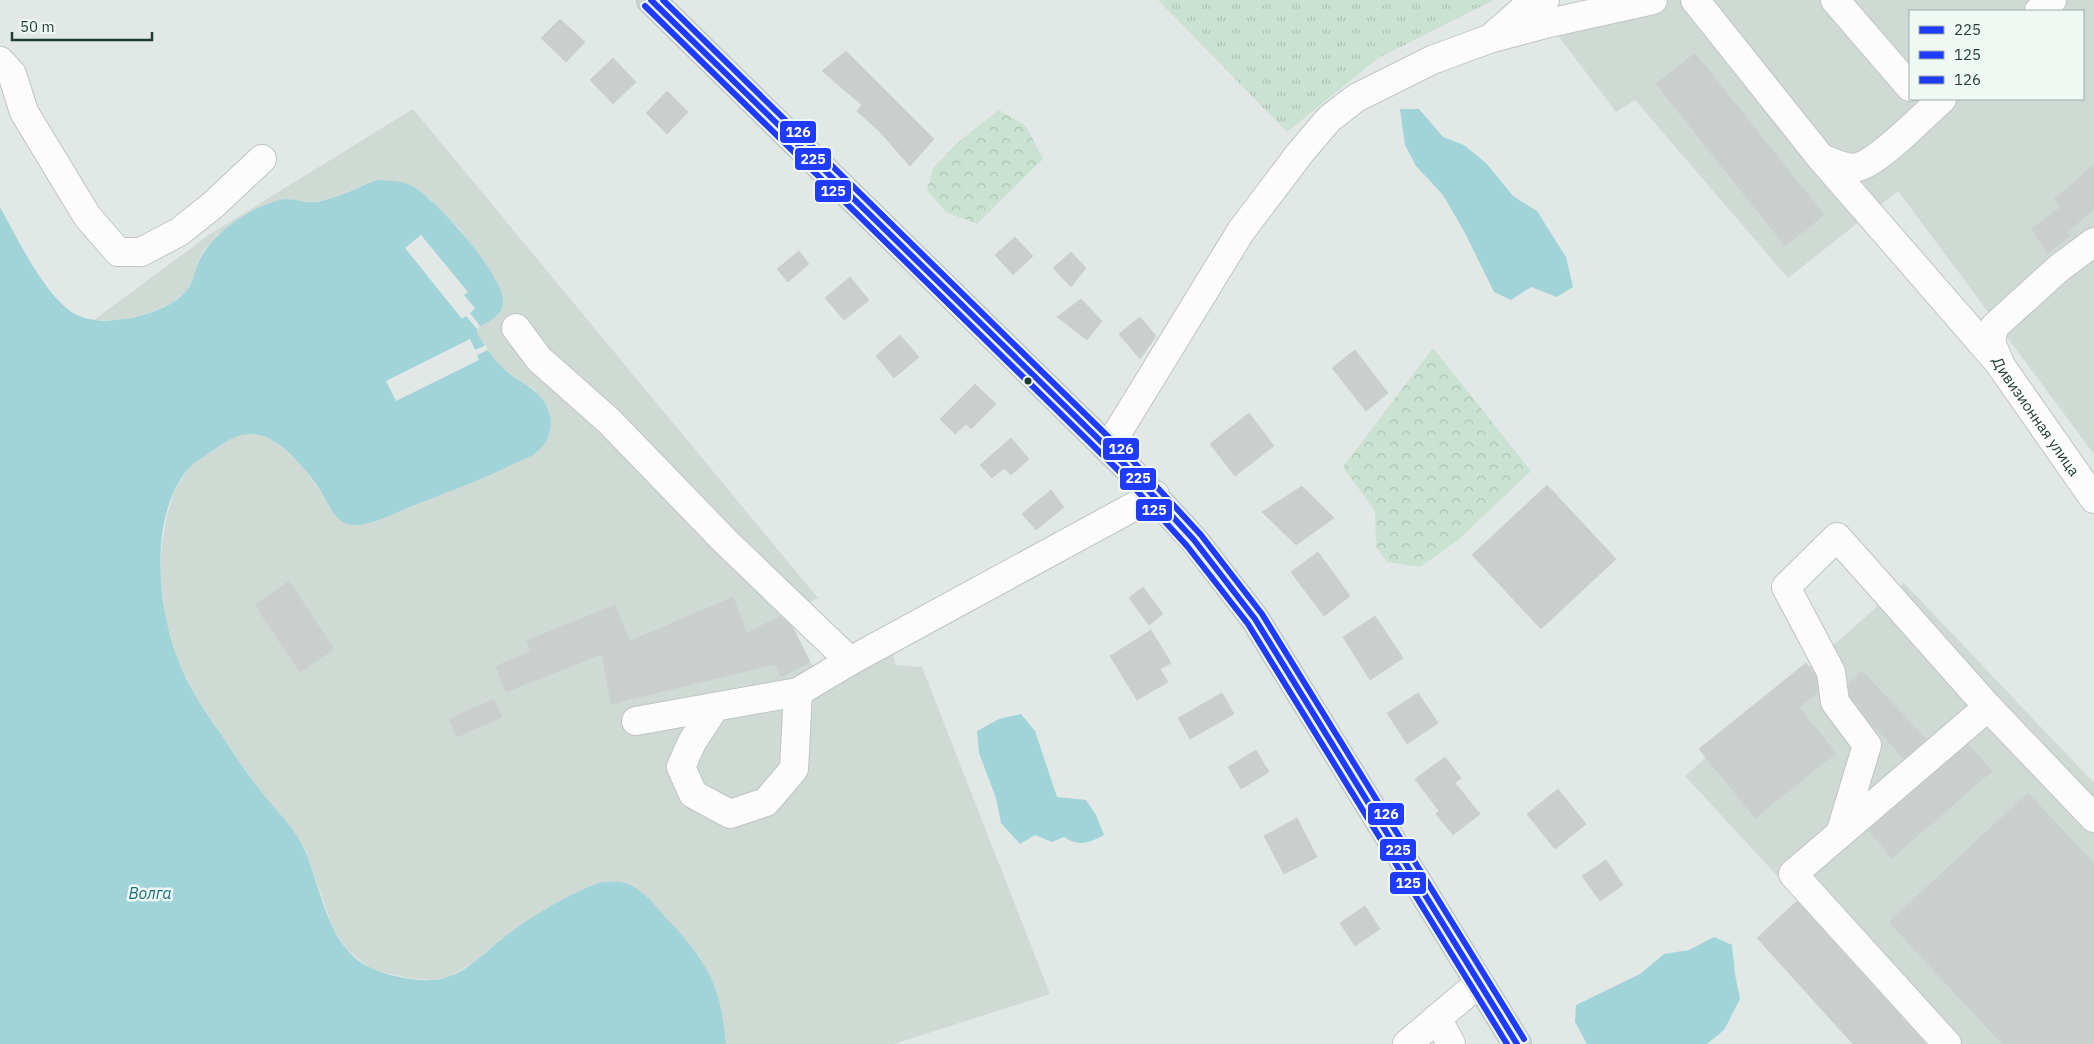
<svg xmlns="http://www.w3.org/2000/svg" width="2094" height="1044" viewBox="0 0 2094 1044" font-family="'IBM Plex Sans',sans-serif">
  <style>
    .built { fill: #cfdad5; fill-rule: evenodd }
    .grass { fill: url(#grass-tufts) }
    .forest { fill: url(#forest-crowns) }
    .water { fill: #a0d4d9 }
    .pier { fill: #e2e8e5 }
    .building { fill: #cacfcd; stroke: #cbd1ce }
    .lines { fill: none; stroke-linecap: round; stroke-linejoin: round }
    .minor-casing { stroke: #bfc5c2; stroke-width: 30 }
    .major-casing { stroke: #bbc5c1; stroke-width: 30 }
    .minor { stroke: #fbfcfb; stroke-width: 28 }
    .major { stroke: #cdd5d2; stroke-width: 28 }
    .bus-1-casing { stroke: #f0f8f4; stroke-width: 10 }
    .bus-2-casing { stroke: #f0f8f4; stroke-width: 10 }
    .bus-3-casing { stroke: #f0f8f4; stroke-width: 10 }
    .bus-1 { stroke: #1f3bff; stroke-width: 6 }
    .bus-2 { stroke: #1f3bff; stroke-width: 6 }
    .bus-3 { stroke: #1f3bff; stroke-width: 6 }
    .bus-dot { fill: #1f3c33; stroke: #f0f8f4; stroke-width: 2 }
    .labels { text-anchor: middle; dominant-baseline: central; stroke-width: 5; stroke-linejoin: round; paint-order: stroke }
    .street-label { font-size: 15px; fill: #1f3c33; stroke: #f0f8f4 }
    .water-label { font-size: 16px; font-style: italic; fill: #166f7b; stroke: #f0f8f4 }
    .line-badge { stroke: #f0f8f4; stroke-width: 2 }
    .badge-label { font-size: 14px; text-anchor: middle; font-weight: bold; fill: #fff }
  </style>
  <defs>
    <pattern id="grass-tufts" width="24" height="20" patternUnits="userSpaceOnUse" patternTransform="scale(1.25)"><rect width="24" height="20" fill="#cae2d1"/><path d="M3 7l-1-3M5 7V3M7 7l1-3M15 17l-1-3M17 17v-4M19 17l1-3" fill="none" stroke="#adc3b4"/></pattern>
    <pattern id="forest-crowns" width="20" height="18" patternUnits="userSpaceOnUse" patternTransform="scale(1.25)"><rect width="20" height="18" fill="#cae2d1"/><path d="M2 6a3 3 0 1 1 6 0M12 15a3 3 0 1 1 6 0" fill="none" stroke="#adc3b4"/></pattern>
  </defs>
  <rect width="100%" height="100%" fill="#e2e8e5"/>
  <path class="built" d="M1596 0H2094V454L1898 191 1788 278 1635 100 1616 112 1544 17ZM1910 11H2083V99H1910Z
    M413 109 818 598 785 614 824 687 892 651 896 665 922 667 1050 994 894 1044H726L722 1013 715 988 698 955 643 894 609 881 590 886 533 919 501 939 474 962 447 978 432 980 409 978 383 972 369 968 347 949 333 928 305 849 288 824 263 795 233 752 195 695 177 658 166 619 160 573 162 543 167 515 175 490 190 466 233 436 254 433 268 437 285 450 303 467 333 510 394 513 500 470 538 452 536 391 523 383 499 365 476 334 477 329 486 323 499 289 478 254 462 232 429 198 377 180 332 198 314 202 286 199 268 204 251 212 217 235 203 251 196 267 195 278 186 291 172 303 151 312 122 320H94L210 234Z
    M1904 583 2094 783V1044H1932L1685 776Z"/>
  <path class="grass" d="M1158 0H1494L1377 59 1287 132Z"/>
  <path class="forest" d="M999 110 1026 126 1043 159 977 224 946 212 927 190 933 168 958 142Z
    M1433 348 1531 471 1458 540 1420 567 1387 562 1376 547 1375 511 1343 467Z"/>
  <path class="water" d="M1400 109H1419L1443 137 1464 145 1486 163 1513 196 1537 211 1566 257 1573 287 1557 297 1531 287 1511 300 1494 292 1464 231 1443 195 1416 166 1405 145Z
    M377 180C389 181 403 180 414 187 437 201 505 276 503 303 502 318 486 321 477 329V334C484 344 491 356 501 366 519 385 543 387 550 416 553 429 547 444 537 452 531 457 522 460 515 463 484 479 450 491 417 504 401 510 374 525 356 525 352 525 345 524 341 521 331 513 325 497 318 487 305 468 276 433 251 434 233 434 221 445 208 454 201 459 193 463 188 469 149 516 157 603 177 657 187 685 204 710 221 734 234 754 248 775 263 794 278 813 297 830 306 853 322 892 329 950 373 969 393 977 424 984 445 978 466 972 482 955 498 942 519 924 578 887 604 882 611 881 621 881 628 884 644 890 658 909 670 922 688 941 706 963 715 988 722 1006 724 1026 726 1044H0V207C17 237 47 302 79 316 96 323 118 321 135 317 154 312 173 306 186 291 194 282 194 272 199 261 209 239 230 224 250 212 260 207 274 200 286 199 296 199 306 203 316 202 337 198 357 188 377 180Z
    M1021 714 1035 731 1057 797 1086 800 1096 815 1104 835C1089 843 1079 847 1064 837L1052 842 1035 835 1020 844 1001 823 996 798 979 753 977 731 999 719Z
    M1714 937 1732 945 1735 974 1740 999 1724 1030 1707 1044H1587L1575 1022 1576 1005 1640 974 1664 954 1689 950Z"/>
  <path class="pier" d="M421 235 468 292 464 295 475 308 470 313 480 326 477 329 466 316 462 319 405 248Z
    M470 339 475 350 486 345 488 350 477 355 479 360 396 401 386 381Z"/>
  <path class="building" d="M560 19 585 42 566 62 541 38Z
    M846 51 934 139 910 166 880 132 857 111 862 105 822 71Z
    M1695 53 1824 215 1785 246 1656 84Z
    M613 58 636 82 613 104 590 80Z
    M667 91 688 112 667 134 646 113Z
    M2094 165V210L2067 232 2070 236 2048 253 2031 229 2061 207 2054 199Z
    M1015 237 1033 256 1013 275 995 255Z
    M799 251 809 264 788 282 777 269Z
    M1071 252 1086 268 1071 287 1053 268Z
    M850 277 869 300 844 320 825 298Z
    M1081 299 1102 321 1087 340 1057 317Z
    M1140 317 1156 336 1140 359 1119 334Z
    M900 335 919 357 894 378 876 356Z
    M1355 350 1388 393 1366 411 1332 368Z
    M975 384 996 404 971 429 966 424 955 434 940 419Z
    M1249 413 1274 446 1235 476 1210 444Z
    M1011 438 1029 459 1011 475 1004 468 992 478 980 465Z
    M1547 485 1616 559 1541 629 1472 555Z
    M1302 486 1334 518 1296 545 1262 512Z
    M1051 490 1064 507 1036 530 1022 514Z
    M1318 552 1350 596 1324 616 1291 572Z
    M289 581 334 649 300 672 255 605Z
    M1143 587 1163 614 1149 625 1129 598Z
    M733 597 747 633 780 616 793 628 810 662 781 677 775 664 611 704 602 654 506 692 496 666 531 652 526 641 615 605 630 641Z
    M1375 616 1403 658 1370 680 1343 637Z
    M1151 630 1171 663 1160 669 1168 682 1137 700 1110 656Z
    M1806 663 1816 677 1818 692 1799 707 1836 753 1755 818 1699 749Z
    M1862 671 1926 739 1904 759 1868 720 1850 696 1848 684Z
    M1222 693 1234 714 1190 739 1178 718Z
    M1418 693 1438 723 1407 744 1387 713Z
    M494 699 502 717 457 737 449 719Z
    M1968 744 1992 771 1892 858 1868 830Z
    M1256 750 1269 772 1241 789 1228 767Z
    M1445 757 1461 778 1455 783 1480 814 1453 835 1436 814 1439 811 1415 779Z
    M1558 789 1586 824 1555 849 1527 814Z
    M2028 793 2094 863V1044H2002L1889 922Z
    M1297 818 1317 857 1284 874 1264 836Z
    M1606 860 1623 885 1600 901 1582 876Z
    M1797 901 1926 1044H1853L1757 938Z
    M1365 906 1380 929 1355 946 1340 923Z"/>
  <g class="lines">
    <g class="minor-casing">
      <g id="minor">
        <path d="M1695 0 1821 158C1832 162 1847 170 1858 167 1880 161 1924 115 1942 99"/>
        <path d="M1835 0 1910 87"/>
        <path d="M2039 11 2052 0"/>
        <path d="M1494 35 1525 8 1545 0"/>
        <path d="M0 61 12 74 24 112 87 216 118 252H141L179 232 213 205 262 159"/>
        <path d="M1821 158 1999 363"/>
        <path id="s1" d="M2094 242 2059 268 1994 327 1991 342 2001 366 2094 499"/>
        <path d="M516 328 539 359 609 421 726 542 850 661"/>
        <path d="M1108 448 1241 231 1300 153 1329 119 1356 98 1432 60 1489 39 1549 23 1653 0"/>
        <path d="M715 707 692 742 681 767 693 794 730 814 766 802 794 769 798 692"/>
        <path d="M636 721 798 692 850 661 1155 495"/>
        <path d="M1840 834 1867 745 1835 702 1831 672 1786 587 1837 537 1988 707 2094 818"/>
        <path d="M1437 1018 1451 1044"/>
        <path d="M1407 1044 1479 983"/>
        <path d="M1947 1044 1793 874 1988 707"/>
      </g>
    </g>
    <g class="major-casing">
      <path id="major" d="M651 0 1126 466 1194 540 1255 619 1517 1044"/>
    </g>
    <use href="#minor" class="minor"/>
    <use href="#major" class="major"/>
    <g class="bus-1-casing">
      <path id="bus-1" d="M651 0 1126 466 1194 540 1255 619 1517 1044"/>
    </g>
    <g class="bus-2-casing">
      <path id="bus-2" d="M645 6 1120 472 1187 546 1248 624 1507 1044"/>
    </g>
    <g class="bus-3-casing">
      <path id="bus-3" d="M663 0 1132 460 1201 535 1262 614 1524 1039"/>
    </g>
    <use href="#bus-1" class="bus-1"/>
    <use href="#bus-2" class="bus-2"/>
    <use href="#bus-3" class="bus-3"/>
  </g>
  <circle class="bus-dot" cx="1028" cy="381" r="4.5"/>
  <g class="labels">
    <g class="street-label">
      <text stroke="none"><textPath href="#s1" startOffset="234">Дивизионная улица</textPath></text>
    </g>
    <g class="water-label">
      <text x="150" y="893">Волга</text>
    </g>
  </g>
  <g class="line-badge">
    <rect x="779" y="120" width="38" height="24" rx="5" fill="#1f3bff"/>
    <rect x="794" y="147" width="38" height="24" rx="5" fill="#1f3bff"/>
    <rect x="814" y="179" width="38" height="24" rx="5" fill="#1f3bff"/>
    <rect x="1102" y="437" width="38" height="24" rx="5" fill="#1f3bff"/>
    <rect x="1119" y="467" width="38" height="24" rx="5" fill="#1f3bff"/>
    <rect x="1135" y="498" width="38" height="24" rx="5" fill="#1f3bff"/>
    <rect x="1367" y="802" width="38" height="24" rx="5" fill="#1f3bff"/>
    <rect x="1379" y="838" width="38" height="24" rx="5" fill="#1f3bff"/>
    <rect x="1389" y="871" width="38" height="24" rx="5" fill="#1f3bff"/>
  </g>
  <g class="badge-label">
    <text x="798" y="137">126</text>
    <text x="813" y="164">225</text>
    <text x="833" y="196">125</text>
    <text x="1121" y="454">126</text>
    <text x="1138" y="483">225</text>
    <text x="1154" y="515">125</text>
    <text x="1386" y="819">126</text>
    <text x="1398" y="855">225</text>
    <text x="1408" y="888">125</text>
  </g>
  <rect x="1909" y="10" width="175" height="90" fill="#f0f8f4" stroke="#9cada7"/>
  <rect x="1919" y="26" width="25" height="8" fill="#1f3bff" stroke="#9cada7"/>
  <text x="1954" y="35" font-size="15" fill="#1f3c33">225</text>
  <rect x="1919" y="51" width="25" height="8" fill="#1f3bff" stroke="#9cada7"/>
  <text x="1954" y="60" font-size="15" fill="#1f3c33">125</text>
  <rect x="1919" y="76" width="25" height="8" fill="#1f3bff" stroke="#9cada7"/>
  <text x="1954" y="85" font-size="15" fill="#1f3c33">126</text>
  <path d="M12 32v8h140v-8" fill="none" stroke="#1f3c33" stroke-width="2.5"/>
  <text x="20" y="32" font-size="15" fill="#1f3c33" stroke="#f0f8f4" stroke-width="4" paint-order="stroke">50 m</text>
</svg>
